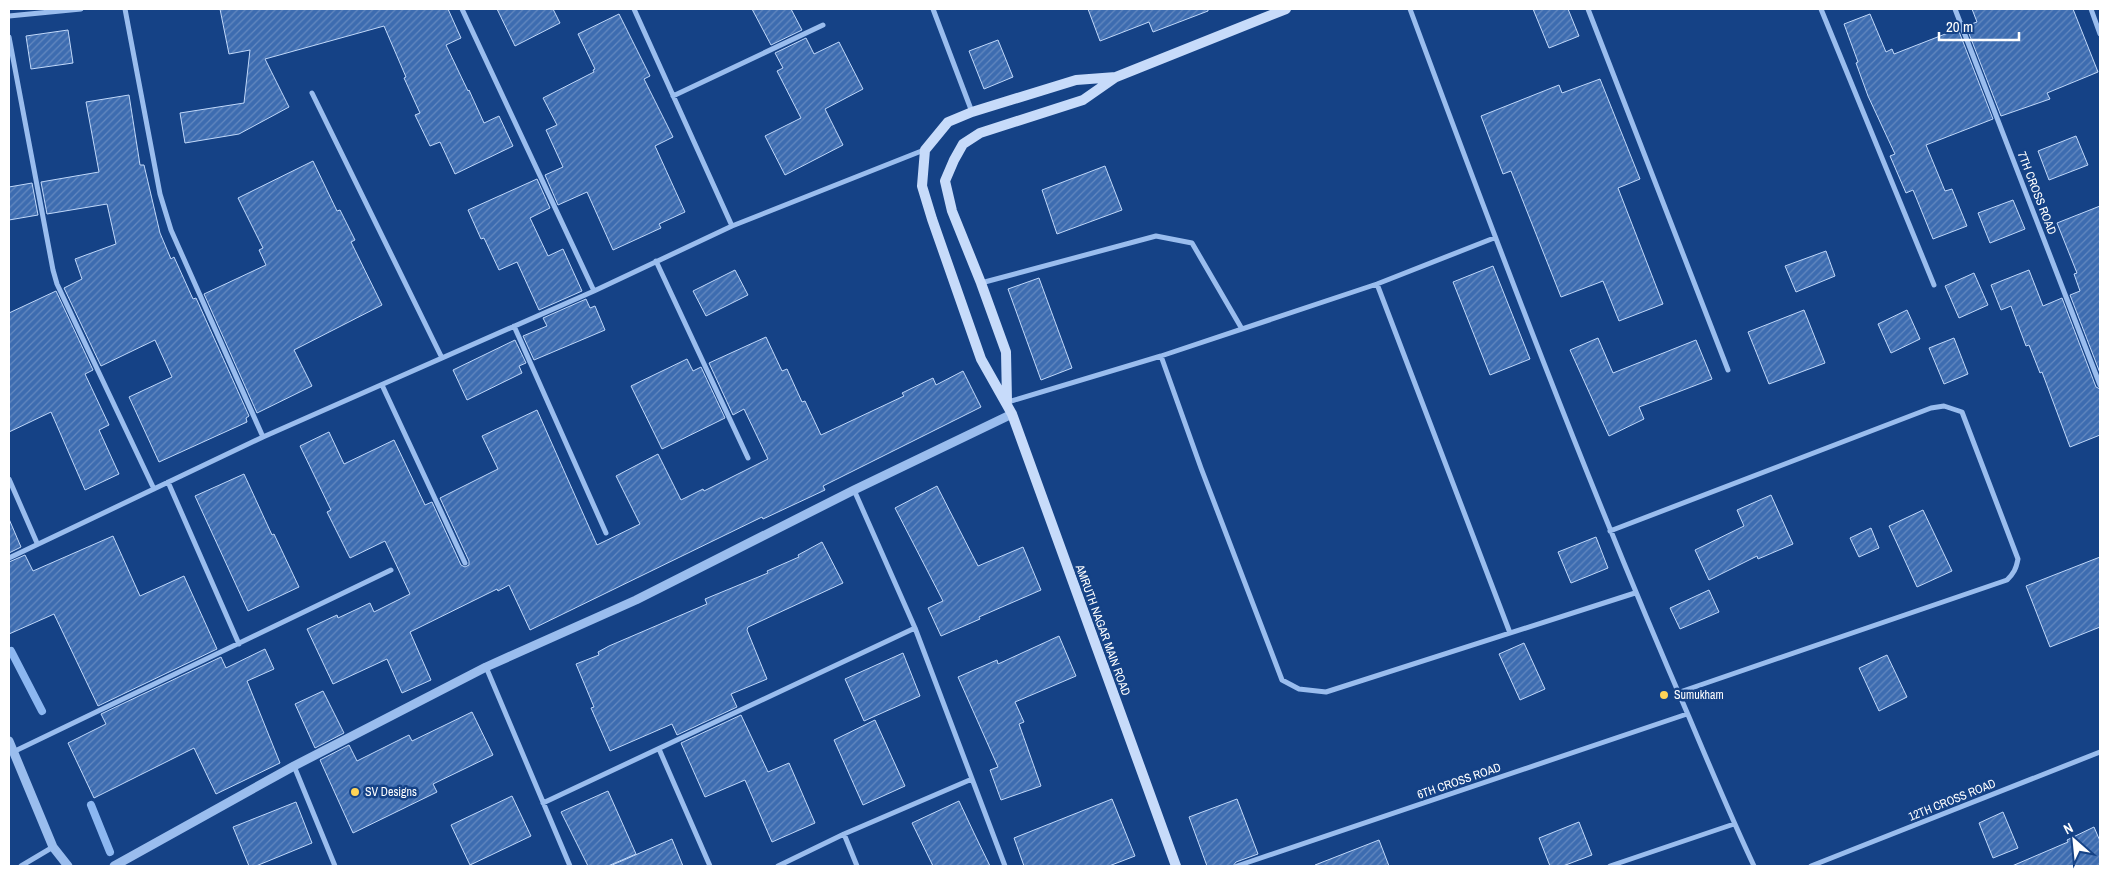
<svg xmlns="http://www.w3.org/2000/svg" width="2109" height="875" viewBox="0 0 2109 875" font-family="'Archivo Narrow',sans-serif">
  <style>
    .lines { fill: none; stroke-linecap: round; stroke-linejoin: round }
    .stream { stroke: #8cb7f1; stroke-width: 8 }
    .building { fill: url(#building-hatch); stroke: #c0d8fa }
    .minor { stroke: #9abdee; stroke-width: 5 }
    .tertiary { stroke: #9abdee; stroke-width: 9 }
    .secondary { stroke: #c7dbfa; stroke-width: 10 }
    .poi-dot { fill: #ffd457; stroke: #154286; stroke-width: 2 }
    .labels { text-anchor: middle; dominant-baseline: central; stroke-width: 5; stroke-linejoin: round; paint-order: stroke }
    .street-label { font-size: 12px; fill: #fff; stroke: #154286 }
    .poi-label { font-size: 12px; fill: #fff; stroke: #154286; text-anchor: start }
  </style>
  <defs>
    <pattern id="building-hatch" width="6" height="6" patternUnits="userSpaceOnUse" patternTransform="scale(1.25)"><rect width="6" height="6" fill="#3d6cb0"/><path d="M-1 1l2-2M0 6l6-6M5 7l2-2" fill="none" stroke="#6489c0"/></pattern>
  </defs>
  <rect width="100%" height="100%" fill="#154286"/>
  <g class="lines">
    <path class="stream" d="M11 651 42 711
      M91 805 110 852"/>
  </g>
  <path class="building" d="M220 9H448L461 38 446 45 468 91 469 90 484 123 499 116 513 146 455 174 440 142 430 146 415 115 420 113 404 78 406 77 384 26 265 59 289 107 239 134 185 143 180 113 244 103 250 50 229 54Z
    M497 9H553L560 23 515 46Z
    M752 9H791L802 30 771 45Z
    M1088 9H1208V11L1153 32 1149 22 1100 41Z
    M1533 9H1568L1579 36 1549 48Z
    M1972 9H2073L2098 72 2047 93 2050 99 2001 116 1966 26 1977 22Z
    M619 14 650 76 644 79 673 137 655 146 685 212 659 224 661 228 613 250 587 192 558 205 545 175 563 167 546 130 557 125 543 98 594 72 593 70 595 69 578 34Z
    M1870 14 1886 52 1892 49 1894 54 1958 29 1993 119 1926 145 1945 191 1952 189 1967 226 1933 239 1913 190 1906 193 1890 156 1895 154 1868 96 1856 63 1858 62 1844 24Z
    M68 30 73 63 31 69 26 36Z
    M806 38 814 54 839 42 863 89 825 109 843 145 785 175 765 136 801 118 777 71 783 68 775 53Z
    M998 40 1013 77 984 89 969 51Z
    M1600 79 1640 179 1618 188 1663 304 1619 321 1603 281 1561 297 1511 171 1503 174 1481 116 1559 85 1562 93Z
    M129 95 140 165H144L160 233 171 259 174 257 193 299 196 298 249 416 246 418 247 422 159 462 129 397 172 377 155 340 101 366 64 288 82 279 75 259 116 244 107 204 47 214 41 182 99 172 86 102Z
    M2076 136 2088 165 2049 180 2038 151Z
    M313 161 337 211 340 210 355 240 351 242 382 305 294 350 312 386 257 413 204 294 266 265 259 250 263 248 238 198Z
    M1105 166 1122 210 1057 234 1042 190Z
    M537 179 550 208 530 218 548 256 563 249 582 291 539 310 517 262 499 270 484 238 481 239 468 210Z
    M32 183 38 215 9 220V187Z
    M2013 200 2025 229 1990 243 1978 213Z
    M2100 206V373L2070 295 2080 291 2074 274 2077 273 2057 223Z
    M1826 251 1835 276 1796 292 1785 266Z
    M1493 266 1530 359 1490 375 1453 282Z
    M735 270 748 295 706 316 693 291Z
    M2029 270 2043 306 2062 298 2096 387 2100 389V435L2070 447 2042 372 2040 373 2029 345 2026 346 2011 306 2001 310 1991 285Z
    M1974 273 1988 305 1959 318 1945 286Z
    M1039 278 1072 368 1041 380 1008 289Z
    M56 291 93 370 85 374 109 425 99 430 119 474 85 490 51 412 9 432V313Z
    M586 299 590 308 595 306 605 330 534 360 523 336 547 326 543 318Z
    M1804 310 1825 363 1769 384 1748 332Z
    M1907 310 1920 339 1891 353 1878 324Z
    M766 337 782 371 787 369 802 402 805 401 821 435 904 396 902 393 933 378 936 385 963 371 981 407 823 486 825 490 763 519 762 517 530 630 509 585 498 591 497 589 410 632 431 680 402 693 387 659 333 684 307 629 337 615 338 618 370 603 374 612 410 594 385 541 350 558 327 512 331 510 300 446 329 432 344 464 394 440 425 505 432 502 461 565 465 567 469 565V561L440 498 498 469 482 436 537 410 597 545 640 524 616 476 658 454 681 500 703 489 704 491 768 459 744 409 733 415 709 363Z
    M1598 338 1613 373 1696 340 1712 379 1639 407 1644 419 1609 436 1570 350Z
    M1954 338 1968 374 1944 384 1929 348Z
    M515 340 526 363 519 366 522 373 467 400 453 370Z
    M687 359 693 371 701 367 725 418 662 449 631 386Z
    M244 474 272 535 274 534 299 587 248 611 195 496Z
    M937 486 978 566 1023 547 1041 590 979 617 980 619 941 636 928 608 943 601 895 508Z
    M1771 495 1793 544 1758 559 1757 556 1709 580 1695 550 1744 526 1737 510Z
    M1923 510 1952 571 1917 587 1889 526Z
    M9 519 21 547 9 553Z
    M1871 528 1879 548 1859 557 1850 538Z
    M113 536 140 596 184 576 217 649 98 706 54 614 9 634V562L25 555 33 571Z
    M1596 537 1608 568 1571 583 1558 552Z
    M822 542 843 583 748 627 747 630 767 679 731 694 737 707 677 735 672 724 610 751 591 708 594 707 576 664 599 655 598 652 609 646 707 604 705 599 768 573 767 571 799 557 798 555Z
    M2100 557V627L2050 647 2026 586Z
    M1709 590 1719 612 1680 629 1670 608Z
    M1059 636 1076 676 1015 702 1024 722 1019 724 1041 786 1001 800 990 770 998 767 958 677 997 660 998 664Z
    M1524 643 1545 689 1520 700 1499 654Z
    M265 649 274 669 247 681 280 763 216 794 194 748 94 798 68 743 106 724 101 714 221 657 226 668Z
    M903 653 920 696 864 721 845 679Z
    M1887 655 1907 697 1879 711 1859 668Z
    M323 691 344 733 315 748 295 704Z
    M472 712 493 755 433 784 437 792 353 833 320 760 349 745 357 761 409 735 412 741Z
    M741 715 768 772 789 763 815 823 772 842 745 780 705 797 681 743Z
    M875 720 905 786 863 805 834 740Z
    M608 791 636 854 608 866H588L561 812Z
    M512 796 531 836 470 865 451 825Z
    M1112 799 1135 856 1109 866H1024L1014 838Z
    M1237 799 1258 854 1236 862 1233 866H1207L1189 817Z
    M959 801 974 833 990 866H933L912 823Z
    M296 802 312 843 256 866H249L233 827Z
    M2003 812 2018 848 1993 858 1979 823Z
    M1579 822 1592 855 1563 866H1550L1539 838Z
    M2094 827 2100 841V866H2012L2068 842 2067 840Z
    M672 839 683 866H610Z
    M1379 840 1389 866H1316L1315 865Z"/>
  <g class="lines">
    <path class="minor" d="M125 9 160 194 171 230 263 437
      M462 9 594 291
      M634 9 732 226
      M933 9 972 112
      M1410 9C1498 247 1588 484 1689 717 1710 767 1731 817 1754 866
      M1588 9 1728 370
      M1821 9 1934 285
      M1955 9 2100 385
      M2091 9 2100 34
      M9 16 81 9
      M9 37 53 270 57 284 154 489
      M312 93 442 358
      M673 96 823 25
      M656 261 748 458
      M981 283 1156 236 1192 243 1242 329
      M1377 284 1510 633
      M514 326 606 533
      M1161 356 1201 468 1282 680 1299 689 1326 692 1635 593
      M382 385 465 563
      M1008 402 1161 356 1377 284 1494 238
      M9 479 37 543
      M168 482 239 644
      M854 490 915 628 1005 866
      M1610 531 1931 408 1944 406 1962 412 2018 559C2016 569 2014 573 2007 580L1677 693
      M9 558 263 437 594 291 732 226 924 150
      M486 667 570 866
      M659 749 710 866
      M13 752 391 570
      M294 766 335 866
      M543 803 915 628
      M844 834 857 866
      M21 866 53 847
      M778 866 844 834 972 779
      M1237 866 1687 714
      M1610 866 1734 824
      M1811 866 2100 752"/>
    <path class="tertiary" d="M9 741 53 847 68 866
      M114 866 294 766 486 667 636 600 854 490 1012 414"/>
    <path class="secondary" d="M1116 77 1076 80 972 112 948 122 925 150 922 186 932 219 981 359 1012 414 1176 866
      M1007 401 1006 352 981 283 952 211 945 181 954 160 963 144 980 133 1083 100 1116 77 1286 9"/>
  </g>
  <g class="poi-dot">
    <circle cx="1664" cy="695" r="5"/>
    <circle cx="355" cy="792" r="5"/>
  </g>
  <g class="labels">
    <g class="street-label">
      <text transform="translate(2037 193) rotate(69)">7TH CROSS ROAD</text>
      <text transform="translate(1103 630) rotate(70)">AMRUTH NAGAR MAIN ROAD</text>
      <text transform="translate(1459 781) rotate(-19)">6TH CROSS ROAD</text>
      <text transform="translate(1952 800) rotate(-22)">12TH CROSS ROAD</text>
    </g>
    <g class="poi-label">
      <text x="1674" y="695">Sumukham</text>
      <text x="365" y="792">SV Designs</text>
    </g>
  </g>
  <rect width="2109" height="875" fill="none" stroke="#ffffff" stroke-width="20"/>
  <g transform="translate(2074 840) rotate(333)" stroke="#154286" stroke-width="4" paint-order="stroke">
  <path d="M0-4L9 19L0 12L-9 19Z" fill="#ffffff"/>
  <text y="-8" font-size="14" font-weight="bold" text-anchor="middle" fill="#ffffff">N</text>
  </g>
  <path d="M1939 32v8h80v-8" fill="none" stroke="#ffffff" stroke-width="2.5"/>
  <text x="1946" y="32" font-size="15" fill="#ffffff" stroke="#154286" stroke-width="4" paint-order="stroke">20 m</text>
</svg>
